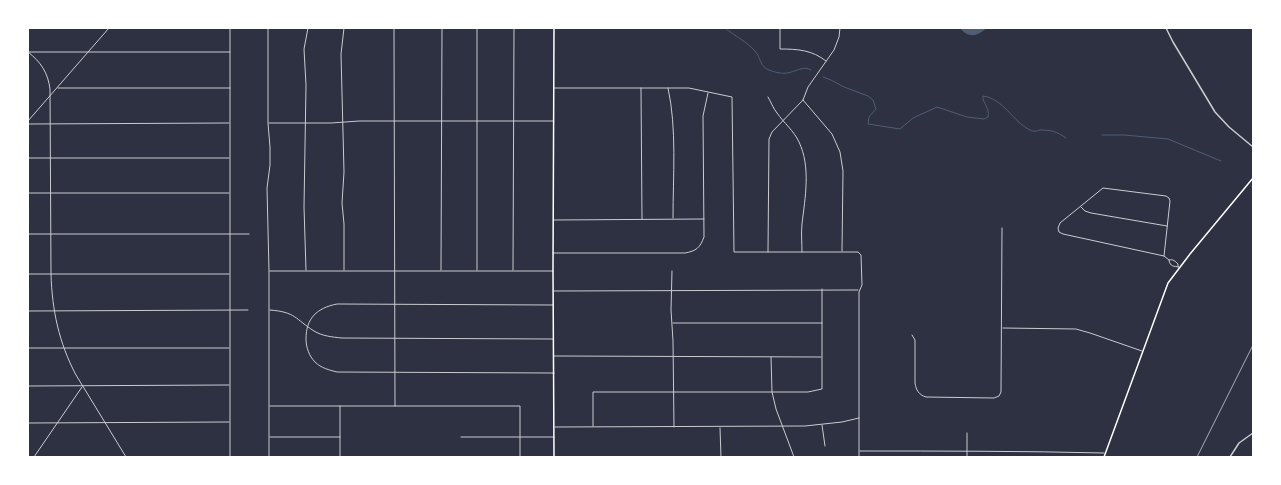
<svg xmlns="http://www.w3.org/2000/svg" width="1281" height="485" viewBox="0 0 1281 485" font-family="'DM Sans',sans-serif">
  <style>
    .water { fill: #4f5d75 }
    .lines { fill: none; stroke-linecap: round; stroke-linejoin: round }
    .stream { stroke: #4f5d75; stroke-width: 1 }
    .minor { stroke: #caccd0; stroke-width: 1 }
    .tertiary { stroke: #caccd0; stroke-width: 1.5 }
    .secondary { stroke: #fff; stroke-width: 1.5 }
    .primary { stroke: #fff; stroke-width: 1.5 }
    .rail { stroke: #abadb3; stroke-width: 1 }
  </style>
  <rect width="100%" height="100%" fill="#2d3142"/>
  <path class="water" d="M960 28H987C977 36 969 39 960 28Z"/>
  <g class="lines">
    <path class="stream" d="M725 28C735 36 747 42 755 51 761 58 760 67 769 70 774 72 782 74 787 73 796 72 803 65 811 70
      M823 77 831 80 844 87 868 96 873 100 876 109 869 117 868 124 900 129 913 118 937 107 967 117 984 119 988 117C990 107 982 103 983 96 1004 99 1012 121 1030 130 1034 132 1036 131 1040 130 1051 130 1056 131 1066 138
      M1102 135H1124L1168 139 1221 161
      M1251 186 1253 187"/>
    <path class="minor" d="M230 28V457
      M268 28V123L270 147V165L267 188 269 271V457
      M394 28 395 406
      M780 28V49C798 49 812 50 826 61
      M28 52C41 62 48 73 50 89L51 274C52 310 59 343 76 375L126 457
      M29 52H230
      M58 88H230
      M554 88H689L732 97 734 252H858L861 255 862 285 859 292V457
      M641 88 642 219
      M668 88C677 128 673 177 673 218
      M768 97C771 102 773 108 777 113 784 123 794 131 799 142 811 167 805 198 802 224 801 233 802 243 802 252
      M803 100 832 134 840 152 843 171 842 251
      M28 121 109 28
      M269 123H331L359 121H553
      M28 124 229 123
      M28 158H229
      M28 193H229
      M1081 207 1085 211 1091 213 1167 226
      M554 220 704 219
      M28 234H249
      M768 252 769 139 772 132 803 100 808 87 834 50 839 37 840 28
      M553 253H685C696 251 700 248 704 237L703 116 708 93
      M1164 256 1170 201 1169 198 1166 196 1103 188 1060 223 1058 228 1059 232 1063 234 1164 256 1169 260
      M1178 267V264C1175 261 1173 259 1169 260 1170 267 1174 266 1179 267
      M306 270 304 207 306 85 304 49 308 28
      M344 270V224L342 203 344 172 341 54 344 28
      M441 270 442 28
      M477 270V28
      M513 270 514 28
      M270 271H553
      M672 271 671 310 673 341 674 427
      M28 274H229
      M554 291 858 290
      M553 305 337 304C317 308 306 318 306 339 306 347 309 356 315 362 321 368 329 370 337 372L554 373
      M270 310C296 312 295 319 314 331 322 336 332 337 342 338L553 339
      M28 311 248 310
      M673 323H822
      M1003 328 1076 329 1090 333 1142 351
      M912 335 915 340V383C916 390 919 395 926 397L994 398 999 396 1001 392 1002 228
      M28 348H229
      M554 356 821 357
      M771 357 772 392 776 409 794 457
      M28 386 229 385
      M270 406H520V457
      M340 406V457
      M28 423 229 422
      M822 425 825 446
      M593 426V392H808L822 389V289
      M555 427 805 426 842 422 859 418
      M720 428 721 457
      M967 433V457
      M270 437H340
      M461 437H554
      M860 451C941 451 1023 451 1104 453
      M34 457 82 387"/>
    <path class="tertiary" d="M1166 28 1173 42 1215 112 1229 127 1253 147
      M1230 457 1239 443 1253 433"/>
    <path class="secondary" d="M554 28 553 271 554 457"/>
    <path class="primary" d="M1104 457 1168 283 1190 254 1253 178"/>
    <path class="rail" d="M1197 457 1253 345"/>
  </g>
  <rect width="1281" height="485" fill="none" stroke="#ffffff" stroke-width="58"/>
</svg>
